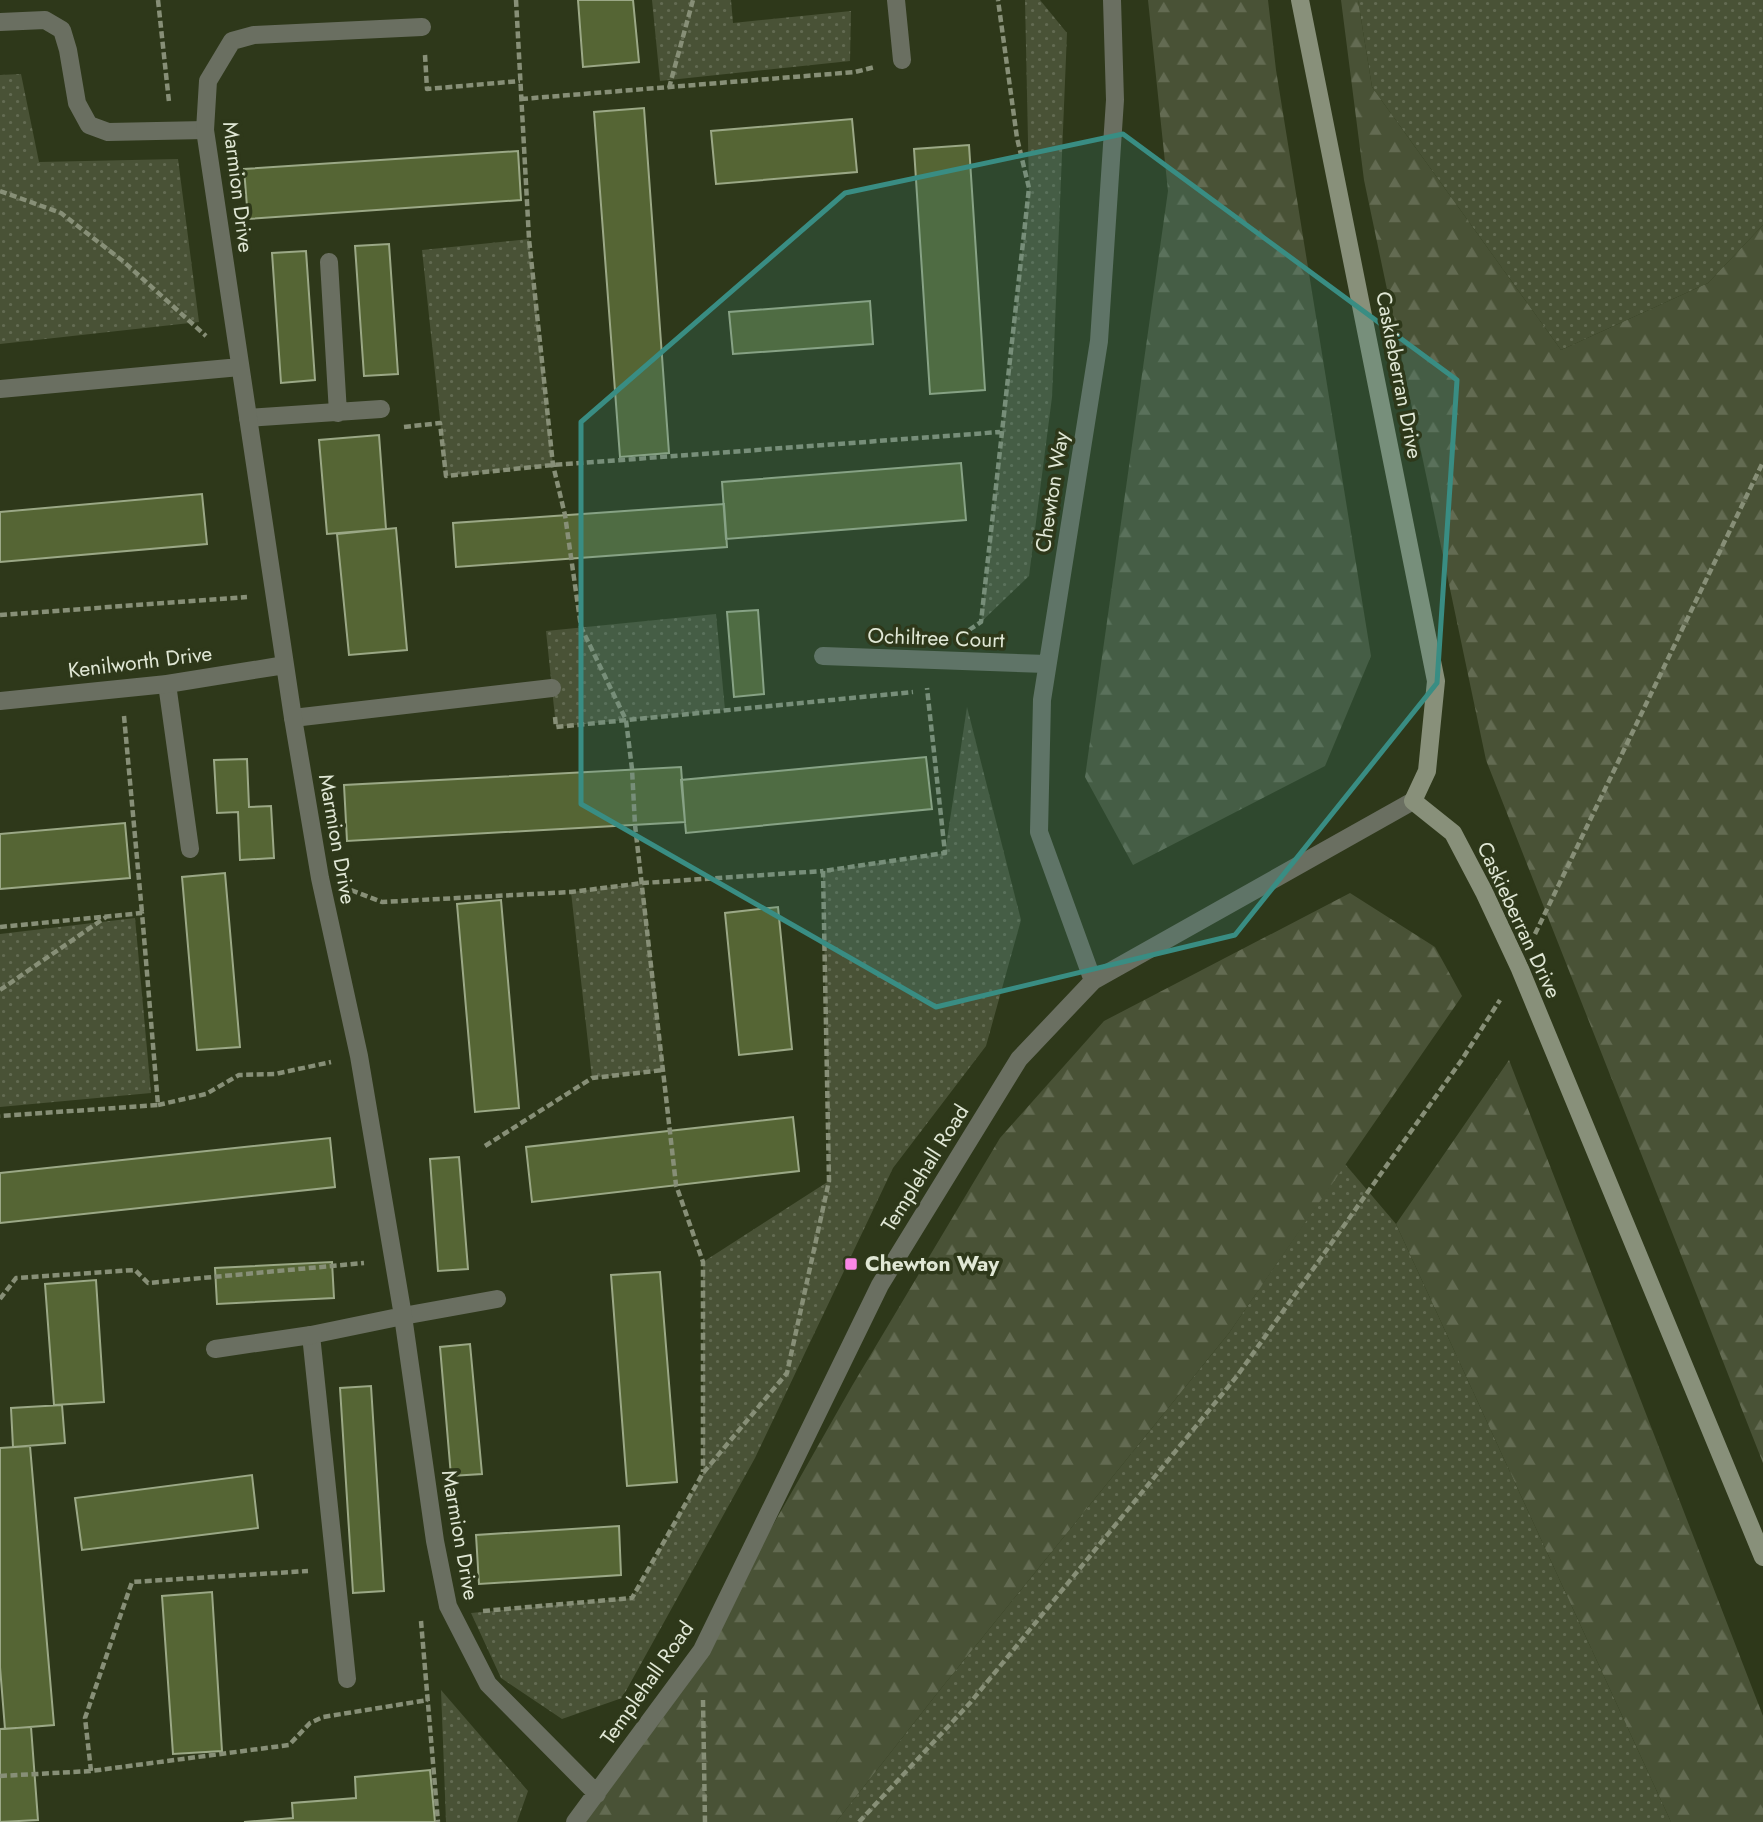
<svg xmlns="http://www.w3.org/2000/svg" width="1763" height="1822" viewBox="0 0 1763 1822" font-family="Jost,sans-serif">
  <style>
    .grass { fill: url(#grass-dots) }
    .forest { fill: url(#forest-firs) }
    .building { fill: #556534; stroke: #9ba886; stroke-width: 2 }
    .lines { fill: none; stroke-linecap: round; stroke-linejoin: round }
    .path { stroke: #878f77; stroke-width: 4.5; stroke-dasharray: 7 3.5; stroke-linecap: butt }
    .lane { stroke: #6a6f61; stroke-width: 18 }
    .street { stroke: #6a6f61; stroke-width: 18 }
    .secondary { stroke: #88907a; stroke-width: 18 }
    .marked { fill: #398d83; fill-opacity: 0.2; stroke: #398d83; stroke-width: 5; stroke-linejoin: round }
    .poi-dot { fill: #fa87e6; stroke: #2e381a; stroke-width: 2.5 }
    .labels { text-anchor: middle; dominant-baseline: central; stroke-width: 7; stroke-linejoin: round; paint-order: stroke }
    .street-label { font-size: 21px; fill: #e0e7d5; stroke: #2e381a }
    .poi-label { font-size: 21px; font-weight: bold; fill: #e0e7d5; stroke: #2e381a; text-anchor: start }
  </style>
  <defs>
    <pattern id="grass-dots" width="8" height="8" patternUnits="userSpaceOnUse" patternTransform="scale(1.75)"><rect width="8" height="8" fill="#495236"/><path d="M2 2h.1M6 6h.1" fill="none" stroke="#636b52" stroke-width="1.8" stroke-linecap="round"/></pattern>
    <pattern id="forest-firs" width="22" height="20" patternUnits="userSpaceOnUse" patternTransform="scale(1.75)"><rect width="22" height="20" fill="#495236"/><path d="M5 1l3.5 6h-7zM16 11l3.5 6h-7z" fill="#636b52"/></pattern>
  </defs>
  <rect width="100%" height="100%" fill="#2e381a"/>
  <path class="grass" d="M652 0H731L733 23 851 11 850 61 660 81Z
    M1025 0H1040L1067 33 1052 397 1029 576 981 622 1029 188Z
    M1358 0H1763V225L1708 283 1561 350 1372 87Z
    M21 74 39 162 178 159 199 322 0 344V75Z
    M529 239 553 465 446 476 422 250Z
    M716 614 725 710 556 727 546 631Z
    M967 707 1021 920 986 1046 893 1168 755 1458 622 1698 562 1719 501 1678 471 1613 632 1598 703 1473V1262L829 1181 823 871 945 853Z
    M643 883 664 1070 592 1078 571 892Z
    M135 918 151 1093 0 1107V934Z
    M1345 1164 1396 1224 1671 1822H836L939 1691 1229 1333Z
    M441 1690 528 1791 517 1822H446Z"/>
  <path class="forest" d="M1148 0H1268L1276 70 1371 656 1325 766 1133 865 1085 777 1168 191Z
    M1341 0H1358L1372 87 1561 350 1708 283 1763 225V1463L1486 760 1364 180Z
    M1350 893 1435 947 1462 996 1229 1333 939 1691 836 1822H575L702 1650 852 1386 1000 1138 1104 1021Z
    M1509 1060 1763 1716V1822H1671L1396 1224Z"/>
  <path class="building" d="M578 0H633L639 62 583 67Z
    M644 108 669 453 620 457 594 112Z
    M852 119 857 172 716 184 711 131Z
    M969 145 985 390 930 394 914 149Z
    M518 151 521 200 248 219 244 169Z
    M389 244 398 374 364 376 355 246Z
    M306 251 315 380 281 383 272 253Z
    M870 301 873 344 733 354 729 312Z
    M379 435 386 529 327 534 319 440Z
    M961 463 966 520 726 539 722 482Z
    M202 494 207 544 0 562V512Z
    M724 504 727 547 456 567 453 523Z
    M396 528 407 650 349 655 337 534Z
    M758 610 764 694 734 697 727 612Z
    M926 757 932 809 686 833 681 780Z
    M247 759 249 807 271 806 274 858 240 860 238 812 217 813 214 760Z
    M681 767 685 822 347 841 344 785Z
    M125 823 130 878 0 889V834Z
    M225 873 240 1047 197 1050 182 877Z
    M501 900 519 1108 475 1112 457 904Z
    M778 907 792 1049 739 1055 725 913Z
    M793 1117 799 1171 532 1202 526 1147Z
    M330 1138 335 1187 0 1223V1173Z
    M459 1157 468 1269 438 1271 430 1159Z
    M332 1262 334 1298 217 1304 215 1268Z
    M660 1272 677 1482 627 1486 611 1275Z
    M96 1280 104 1402 54 1405 45 1284Z
    M470 1344 482 1474 451 1476 440 1347Z
    M371 1386 384 1591 353 1593 340 1388Z
    M62 1405 65 1443 13 1447 11 1408Z
    M30 1446 54 1725 5 1729 0 1667V1448Z
    M252 1475 258 1528 82 1550 75 1498Z
    M619 1526 621 1575 479 1584 476 1535Z
    M212 1592 222 1751 173 1754 162 1596Z
    M31 1727 38 1820 0 1822V1729Z
    M430 1770 435 1822H244L293 1818 292 1803 356 1798 355 1777Z"/>
  <g class="lines">
    <path class="path" d="M158 0 169 102
      M516 0 529 239 553 465 565 515 581 627 626 720 632 769 635 825 676 1185 703 1262V1472
      M425 55 427 89 520 81
      M669 88 693 0
      M521 99 855 72 875 67
      M0 191 61 213 124 262 206 336
      M404 427 440 423 446 476 553 465 1000 432
      M0 615 247 597
      M969 630 981 622 1029 188 1017 138 998 0
      M124 716 142 913
      M555 717 556 727 913 692
      M351 890 382 902 571 892 643 883 823 871
      M0 927 142 913 158 1105 0 1116
      M1535 934 1763 462
      M0 990 106 917
      M158 1105 206 1094 239 1075 275 1074 331 1062
      M485 1146 592 1078 664 1070
      M0 1299 16 1278 135 1270 148 1283 364 1263
      M483 1611 632 1598 703 1473 787 1373 829 1181 823 871 945 853 927 688
      M421 1621 438 1822
      M703 1700 705 1822
      M91 1771 85 1718 132 1582 308 1571
      M0 1776 91 1771 289 1745 310 1723 323 1717 428 1700
      M859 1822 970 1703 1237 1376 1461 1061 1500 1000"/>
    <path class="lane" d="M0 22 45 20 62 30 68 50 77 103 89 125 108 132 205 130
      M329 262 338 413
      M248 418 381 409
      M167 684 190 849
      M293 718 552 688
      M403 1316 497 1299
      M311 1335 347 1679"/>
    <path class="street" d="M896 0 902 60
      M422 27 254 35 232 41 208 81 205 130 293 718 320 878 359 1056 403 1316 435 1541 448 1606 488 1684 597 1794
      M0 389 240 367
      M823 656 1047 664
      M0 701 167 684 285 665
      M1093 981 1039 832 1042 700 1099 341 1115 100 1112 0
      M215 1349 311 1335 403 1316
      M575 1822 702 1650 880 1285 1019 1059 1093 981 1413 801"/>
    <path class="secondary" d="M1300 0 1436 681 1427 771 1413 801 1453 833 1484 892 1520 969 1763 1557"/>
  </g>
  <path class="marked" d="M1123 134 1457 380 1437 683 1235 935 936 1007 581 804V422L845 193Z"/>
  <rect class="poi-dot" x="844" y="1257" width="14" height="14" rx="3.5"/>
  <g class="labels">
    <g class="street-label">
      <text transform="translate(238 187) rotate(83)">Marmion Drive</text>
      <text transform="translate(1399 375) rotate(79)">Caskieberran Drive</text>
      <text transform="translate(1052 492) rotate(-81)">Chewton Way</text>
      <text transform="translate(936 638) rotate(2)">Ochiltree Court</text>
      <text transform="translate(140 662) rotate(-7)">Kenilworth Drive</text>
      <text transform="translate(337 839) rotate(80)">Marmion Drive</text>
      <text transform="translate(1519 920) rotate(65)">Caskieberran Drive</text>
      <text transform="translate(925 1168) rotate(-58)">Templehall Road</text>
      <text transform="translate(460 1535) rotate(80)">Marmion Drive</text>
      <text transform="translate(647 1683) rotate(-55)">Templehall Road</text>
    </g>
    <g class="poi-label">
      <text x="865" y="1264">Chewton Way</text>
    </g>
  </g>
</svg>
